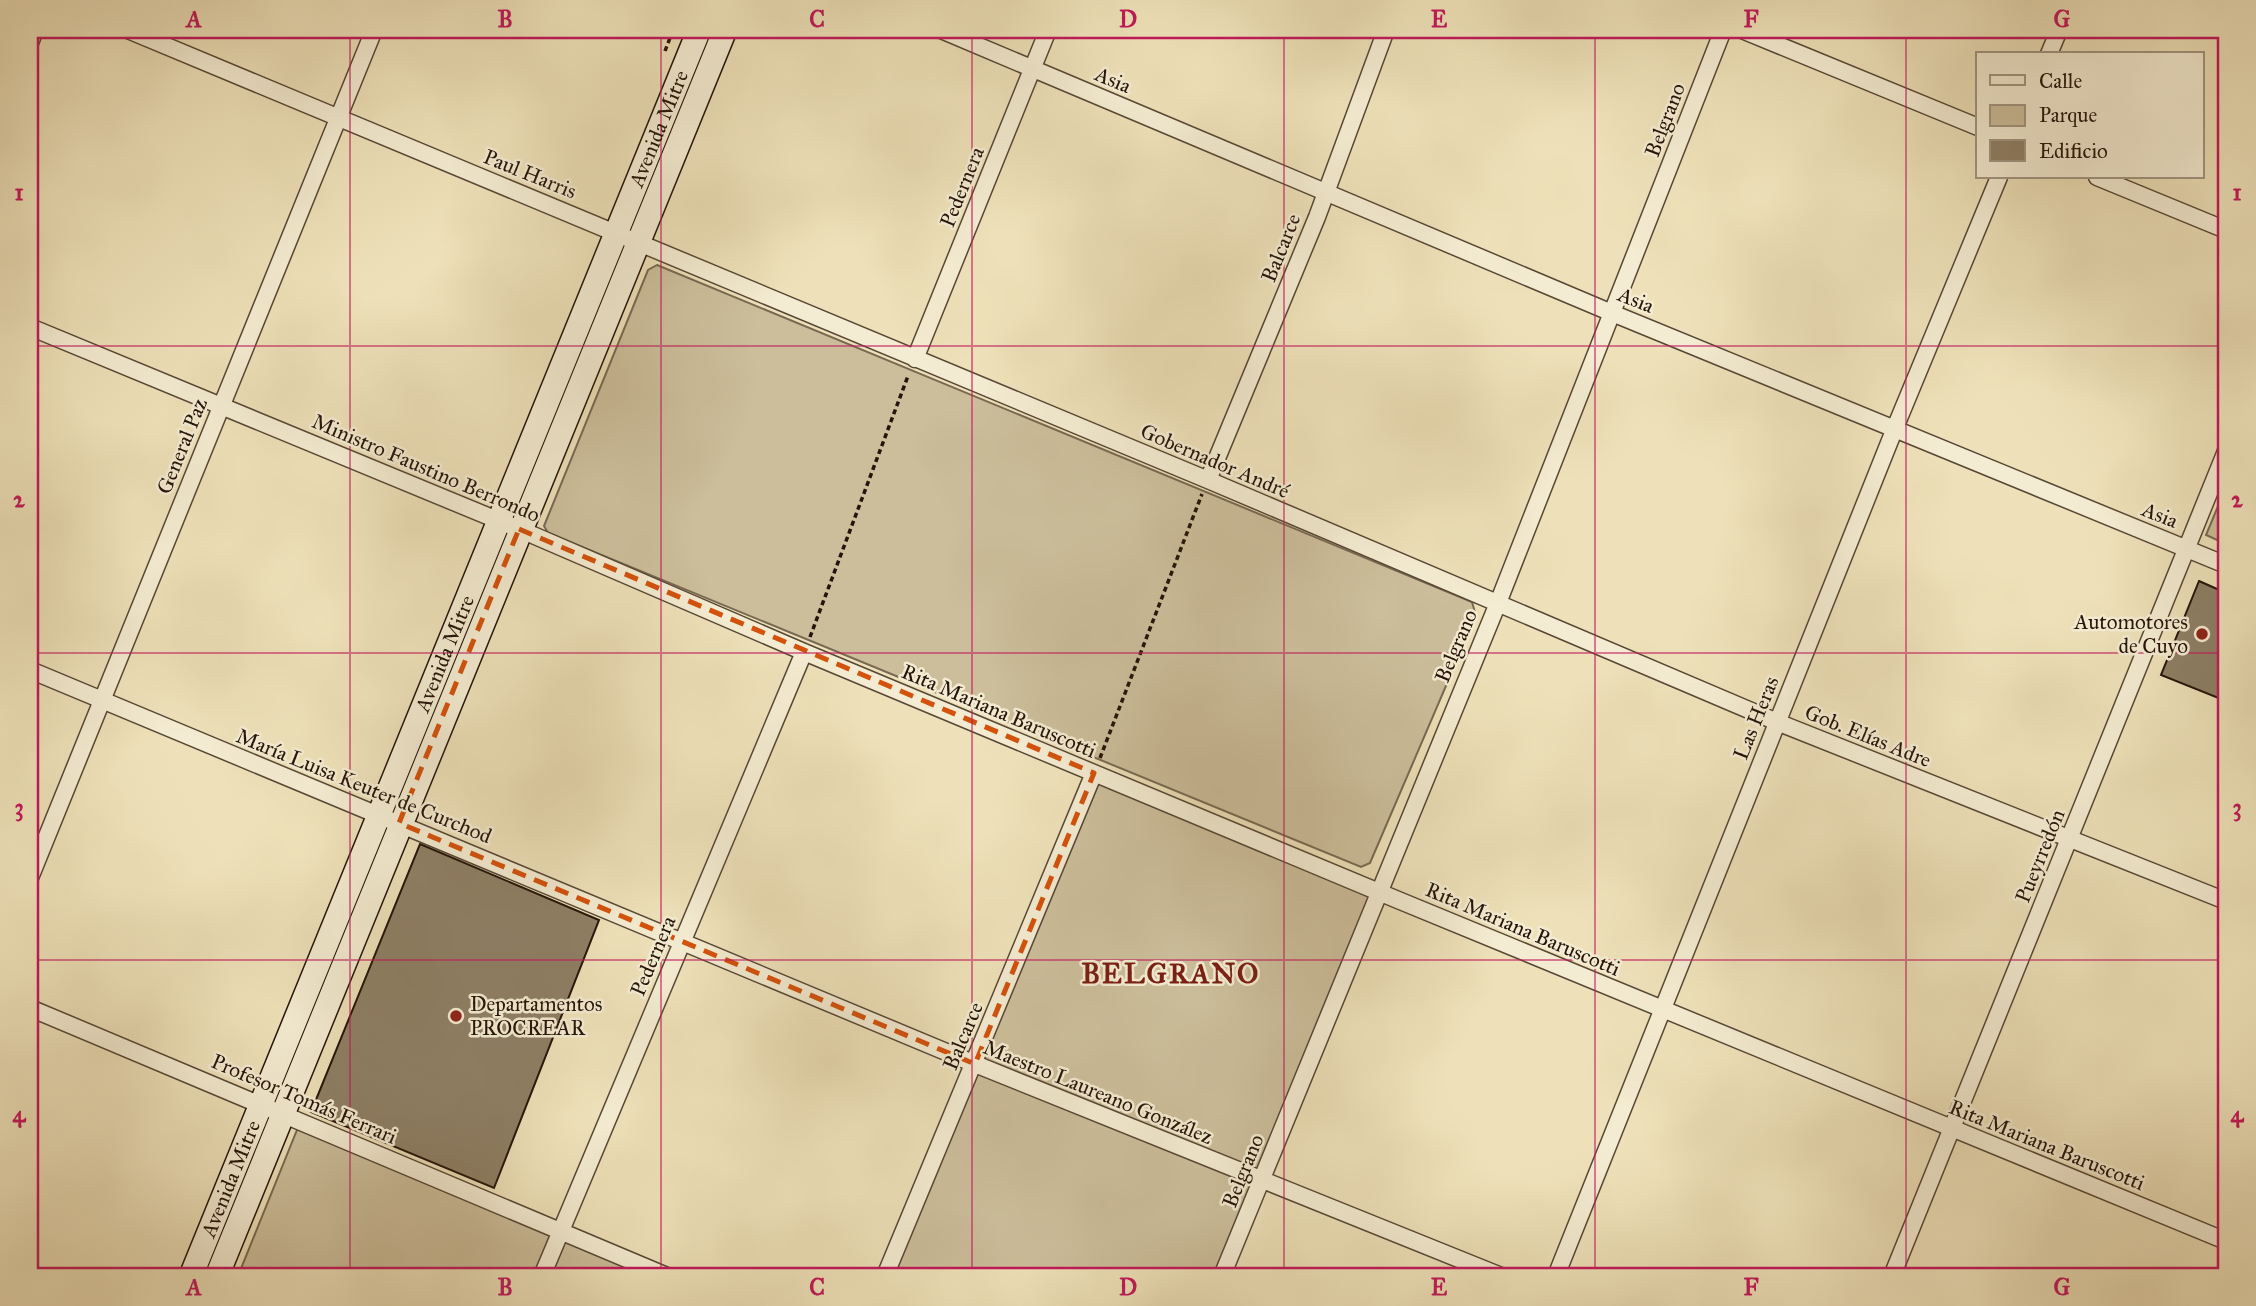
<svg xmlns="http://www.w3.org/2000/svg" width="2256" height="1306" viewBox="0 0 2256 1306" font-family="'IM FELL Great Primer',serif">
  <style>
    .green { fill: #ccbe9b; stroke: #786952; stroke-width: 2 }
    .building { fill: #8e7f65; stroke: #251409; stroke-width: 2 }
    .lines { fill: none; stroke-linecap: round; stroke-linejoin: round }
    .street-casing { stroke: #574735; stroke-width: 19 }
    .secondary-casing { stroke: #251409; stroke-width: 26 }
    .path { stroke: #251409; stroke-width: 3.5; stroke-dasharray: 5 3.5; stroke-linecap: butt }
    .street { stroke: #f4ecd2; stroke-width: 16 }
    .secondary { stroke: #f4ecd2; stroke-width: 23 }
    .marked { fill: none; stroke: #d4520c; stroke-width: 5; stroke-dasharray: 14 9; stroke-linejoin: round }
    .grid { fill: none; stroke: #c2185b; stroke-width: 2; stroke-opacity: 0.55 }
    .poi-dot { fill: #8f2418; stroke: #f4ecd2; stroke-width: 2.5 }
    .labels { text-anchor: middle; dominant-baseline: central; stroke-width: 5; stroke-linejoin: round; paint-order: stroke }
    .street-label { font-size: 21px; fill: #251409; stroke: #f4ecd2 }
    .poi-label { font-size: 21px; fill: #251409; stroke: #f4ecd2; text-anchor: end }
    .district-label { font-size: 28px; font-weight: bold; letter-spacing: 2px; fill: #7a1f14; stroke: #f4ecd2 }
    .neatline { fill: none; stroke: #c2185b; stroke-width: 2.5 }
    .grid-label { font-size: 23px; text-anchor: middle; font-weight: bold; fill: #c2185b }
  </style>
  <rect width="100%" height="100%" fill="#eee1b9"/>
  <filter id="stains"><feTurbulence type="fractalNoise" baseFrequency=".00286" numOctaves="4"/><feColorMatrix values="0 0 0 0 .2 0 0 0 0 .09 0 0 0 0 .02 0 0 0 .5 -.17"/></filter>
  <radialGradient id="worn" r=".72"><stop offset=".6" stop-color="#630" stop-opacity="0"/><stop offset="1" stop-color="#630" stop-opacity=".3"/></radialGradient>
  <path class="green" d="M709 30H715L637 221 631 219Z
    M614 262 619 264 523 500 517 497Z
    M657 265 1472 602 1476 616 1370 863 1361 867 548 533 544 526 648 270Z
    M2226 487V544L2206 535Z
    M492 557 498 559 401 794 395 792Z
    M1094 773 1378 892 1223 1276H885Z
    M376 848 381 851 285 1086 279 1083Z
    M301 1120 667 1276H238Z"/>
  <path class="building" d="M2199 581 2226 593V701L2161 675Z
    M420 844 599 920 494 1188 311 1112Z"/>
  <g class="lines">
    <g class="street-casing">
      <path id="street" d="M128 30 1208 480 1777 722 2226 901
        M941 30 1612 313 2226 565
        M1742 30 1978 127
        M30 43 35 30
        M2049 54 2059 30
        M2097 177 2226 230
        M30 327 519 529 804 652 1398 900 2226 1241
        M915 359 1048 30
        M1208 480 1317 217 1386 30
        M30 670 975 1064 1501 1276
        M30 878 374 30
        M30 1008 667 1276
        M542 1276 804 652
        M885 1276 1094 773
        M1222 1276 1498 603 1723 30
        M1556 1276 1895 428 1999 177
        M1892 1276 2226 451"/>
    </g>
    <g class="secondary-casing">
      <g id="secondary">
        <path id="s1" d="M191 1276 699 30"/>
        <path d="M217 1276 725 30"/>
      </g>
    </g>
    <path class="path" d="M665 51 673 30
      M810 637 908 376
      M1100 758 1202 494"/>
    <use href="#street" class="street"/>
    <use href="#secondary" class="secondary"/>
  </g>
  <path class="marked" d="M519 529 1094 773 975 1064 399 823Z"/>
  <path class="grid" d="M350 30V1276M661 30V1276M972 30V1276M1284 30V1276M1595 30V1276M1906 30V1276M30 346H2226M30 653H2226M30 960H2226"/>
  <g class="poi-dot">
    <circle cx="2202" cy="634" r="7"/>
    <circle cx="456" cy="1016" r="7"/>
  </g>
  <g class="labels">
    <g class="street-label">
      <text transform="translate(1113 80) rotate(23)">Asia</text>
      <text transform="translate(1665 120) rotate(-69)">Belgrano</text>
      <text stroke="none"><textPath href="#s1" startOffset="1239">Avenida Mitre</textPath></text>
      <text transform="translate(530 174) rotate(22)">Paul Harris</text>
      <text transform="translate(962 187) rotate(-68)">Pedernera</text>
      <text transform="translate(1281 248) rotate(-68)">Balcarce</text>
      <text transform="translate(1636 300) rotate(22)">Asia</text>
      <text transform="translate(182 446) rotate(-68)">General Paz</text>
      <text transform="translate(1215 461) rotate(23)">Gobernador André</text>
      <text transform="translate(426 468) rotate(23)">Ministro Faustino Berrondo</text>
      <text transform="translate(2160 515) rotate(22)">Asia</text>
      <text transform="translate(1456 646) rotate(-67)">Belgrano</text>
      <text stroke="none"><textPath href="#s1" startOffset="672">Avenida Mitre</textPath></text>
      <text transform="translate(999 711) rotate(23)">Rita Mariana Baruscotti</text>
      <text transform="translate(1756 718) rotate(-68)">Las Heras</text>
      <text transform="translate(1868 736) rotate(22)">Gob. Elías Adre</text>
      <text transform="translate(364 786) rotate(22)">María Luisa Keuter de Curchod</text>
      <text transform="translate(2040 856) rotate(-68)">Pueyrredón</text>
      <text transform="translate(1523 929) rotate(23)">Rita Mariana Baruscotti</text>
      <text transform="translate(653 956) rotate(-67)">Pedernera</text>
      <text transform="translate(963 1036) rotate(-67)">Balcarce</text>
      <text transform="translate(1098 1092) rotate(22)">Maestro Laureano González</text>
      <text transform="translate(304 1099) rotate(23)">Profesor Tomás Ferrari</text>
      <text transform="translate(2047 1145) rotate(22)">Rita Mariana Baruscotti</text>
      <text transform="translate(1243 1171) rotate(-68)">Belgrano</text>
      <text stroke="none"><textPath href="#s1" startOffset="105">Avenida Mitre</textPath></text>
    </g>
    <g class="poi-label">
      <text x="2188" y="622">Automotores<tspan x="2188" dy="24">de Cuyo</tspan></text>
      <text x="470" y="1004" text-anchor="start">Departamentos<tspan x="470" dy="24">PROCREAR</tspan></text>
    </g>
    <g class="district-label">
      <text x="1171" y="973">BELGRANO</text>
    </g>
  </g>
  <rect width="2256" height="1306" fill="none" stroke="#eee1b9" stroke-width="77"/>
  <rect x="1976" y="52" width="228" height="126" fill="#f4ecd2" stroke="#a19682" stroke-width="2"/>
  <rect x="1990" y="75" width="35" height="10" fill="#f4ecd2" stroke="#a19682" stroke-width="2"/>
  <text x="2039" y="88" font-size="21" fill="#251409">Calle</text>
  <rect x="1990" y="105" width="35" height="21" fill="#ccbe9b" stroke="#a19682" stroke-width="2"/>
  <text x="2039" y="122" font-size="21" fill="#251409">Parque</text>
  <rect x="1990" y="140" width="35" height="21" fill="#8e7f65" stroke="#a19682" stroke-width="2"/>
  <text x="2039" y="158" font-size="21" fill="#251409">Edificio</text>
  <rect x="38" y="38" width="2180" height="1230" class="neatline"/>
  <g class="grid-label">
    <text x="194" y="27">A</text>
    <text x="505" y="27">B</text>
    <text x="817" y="27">C</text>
    <text x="1128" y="27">D</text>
    <text x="1439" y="27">E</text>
    <text x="1751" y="27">F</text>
    <text x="2062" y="27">G</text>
    <text x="19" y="200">1</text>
    <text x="2237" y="200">1</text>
    <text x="19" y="507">2</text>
    <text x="2237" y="507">2</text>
    <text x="19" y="815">3</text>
    <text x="2237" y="815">3</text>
    <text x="19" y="1122">4</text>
    <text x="2237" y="1122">4</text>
    <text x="194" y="1295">A</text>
    <text x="505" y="1295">B</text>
    <text x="817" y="1295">C</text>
    <text x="1128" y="1295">D</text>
    <text x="1439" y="1295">E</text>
    <text x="1751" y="1295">F</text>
    <text x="2062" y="1295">G</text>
  </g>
  <rect width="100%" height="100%" filter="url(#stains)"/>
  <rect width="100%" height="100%" fill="url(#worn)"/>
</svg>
